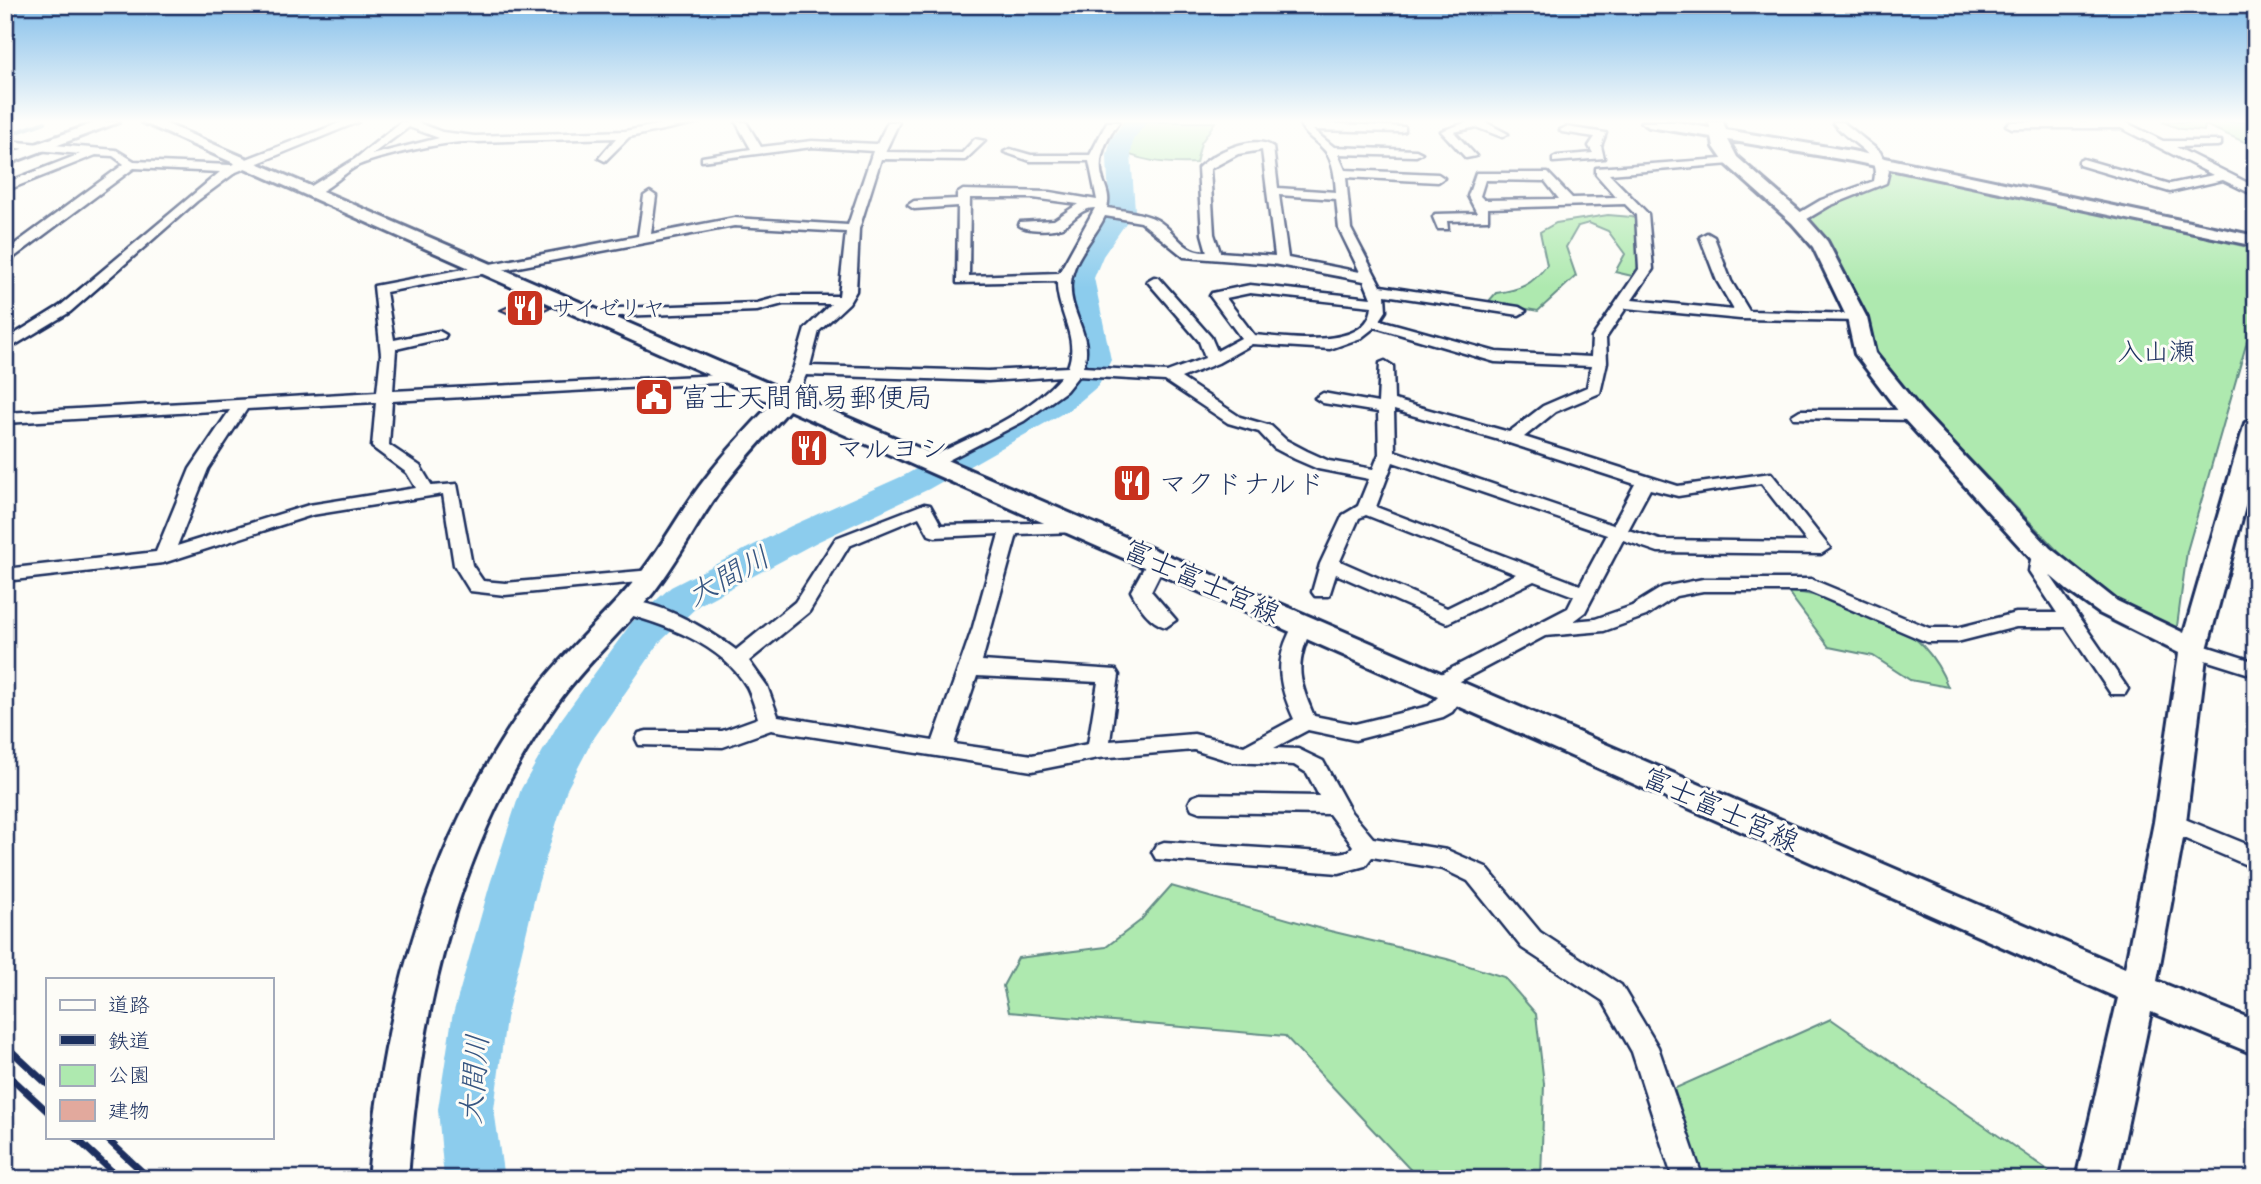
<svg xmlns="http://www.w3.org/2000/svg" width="2261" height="1184" viewBox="0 0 2261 1184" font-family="Caveat,'Klee One',sans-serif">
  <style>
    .green { fill: #aee9af; stroke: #648c86; stroke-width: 2 }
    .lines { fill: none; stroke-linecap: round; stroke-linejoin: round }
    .stream { stroke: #5f8db4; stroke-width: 4.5 }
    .river { fill: #8ccced; fill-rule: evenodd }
    .building { fill: #e2a99d; stroke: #1b2f5e; stroke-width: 2 }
    .street-casing { stroke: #1b2f5e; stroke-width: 5 }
    .secondary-casing { stroke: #1b2f5e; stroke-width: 6 }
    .street { fill: #fdfcf7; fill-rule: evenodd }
    .secondary { fill: #fdfcf7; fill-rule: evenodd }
    .rail { stroke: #1b2f5e; stroke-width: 7 }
    .labels { text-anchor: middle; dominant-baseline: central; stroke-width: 6; stroke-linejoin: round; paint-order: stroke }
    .far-poi-label { font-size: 23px; fill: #1b2f5e; stroke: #fdfcf7; text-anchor: start }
    .far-quarter-label { font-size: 26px; fill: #1b2f5e; stroke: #fdfcf7 }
    .poi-label { font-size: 28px; fill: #1b2f5e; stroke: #fdfcf7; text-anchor: start }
    .street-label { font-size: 28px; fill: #1b2f5e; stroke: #fdfcf7 }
    .water-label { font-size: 30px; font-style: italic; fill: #375682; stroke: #fdfcf7 }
  </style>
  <rect width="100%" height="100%" fill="#fdfcf7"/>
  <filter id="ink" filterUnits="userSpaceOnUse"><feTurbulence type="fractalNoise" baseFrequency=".0143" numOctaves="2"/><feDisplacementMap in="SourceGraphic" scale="14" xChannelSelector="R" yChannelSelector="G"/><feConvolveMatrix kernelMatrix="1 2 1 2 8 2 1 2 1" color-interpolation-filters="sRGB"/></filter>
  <g filter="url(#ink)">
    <path class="green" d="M1124 122H1215L1201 143 1196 163C1166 164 1138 162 1111 146Z
      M2162 122H2256V147L2205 125 2204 131 2181 129Z
      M1888 165 2256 249V310L2187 551 2176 634 2093 588 1883 368 1866 322 1801 218 1883 185Z
      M1608 215 1632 217 1640 222 1641 278 1615 272 1625 254 1608 231 1589 223 1578 226 1566 247 1576 276 1538 311 1488 302 1496 293C1520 290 1532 285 1547 265L1540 232 1556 223Z
      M1788 592C1823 593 1898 619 1923 646 1934 658 1942 671 1948 687L1910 680 1873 656 1829 647Z
      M1171 886 1326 930 1447 959 1504 977 1536 1014 1544 1084 1541 1179H1419L1285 1036 1009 1012 1003 986 1018 958 1106 947 1140 921Z
      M1831 1019 2049 1171 2046 1179H1688L1660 1095Z"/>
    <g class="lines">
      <path class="stream" d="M5 136 45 122"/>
      <path class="river" d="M1124 122H1147L1133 140 1131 155 1135 210 1103 256 1094 278 1111 360 1098 386 1072 408 929 489 817 542 699 605 660 642 592 741 567 789 538 884 506 1018 494 1109 504 1179H444L438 1109 452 1018 490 884 521 789 560 721 632 622 671 587 791 526 905 475 1050 394 1074 374 1081 360 1066 278 1077 256 1109 210 1107 155 1111 139Z"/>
    </g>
    <path class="building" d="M528 297 551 307 523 320 500 310Z"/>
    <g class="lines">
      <g class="street-casing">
        <path id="street" d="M342 122H358L236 172 197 201 70 312 5 351V340L60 306 220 172 134 168 5 264V253L15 244 124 164 113 156 96 155 5 191V183L80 154 5 147V141L116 150 134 161 231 165Z
          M401 122H417L442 132 475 136 625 131 675 122H700L629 137 605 161 599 158 616 138 475 142C450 140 384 155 359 165 343 172 325 196 308 194V188L355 159ZM409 127 439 138 371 155Z
          M736 122H746L761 147 812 141 877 144 888 122H899L885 152 962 153 975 139 985 141 965 160 881 159 859 229 856 291 849 303 819 331 810 366 988 371 1068 367C1080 336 1056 312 1057 281L957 283 958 206 914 209 908 205 914 201 957 199V194L963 190 1050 192 1097 200 1089 161H1030L1004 152 1010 149 1031 155H1090L1107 122H1119C1106 140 1096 159 1103 180 1107 191 1110 197 1107 208 1124 211 1142 212 1157 220 1176 231 1182 253 1207 252L1202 234 1198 168C1213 153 1253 133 1273 147L1278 188 1336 192C1335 179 1334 163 1326 152 1317 140 1305 137 1299 122L1405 127V131L1401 132 1313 130 1334 147 1416 150 1422 153 1416 156 1338 154 1345 170 1438 174 1444 178 1438 182 1346 177 1351 229 1381 286 1519 307 1526 311 1519 315 1385 295 1386 311 1380 320 1496 352 1591 357 1592 338 1639 269 1636 215 1625 204 1488 208V220L1447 221 1448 229H1438L1433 217 1435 214 1477 213 1468 196 1476 173H1548L1572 198 1616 197 1596 174V168L1735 158V162L1731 164 1609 174 1648 214 1653 269 1632 300 1734 310 1717 281 1700 237 1707 233 1714 237 1731 281 1749 311 1857 314 1862 315V321L1740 319 1626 308 1606 338 1607 362 1600 393 1555 412 1524 437 1678 486 1771 473 1830 548 1821 554 1658 552 1623 540 1585 612 1573 621 1595 619 1632 606 1663 587 1703 579H1811L1929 628H1957L2016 613H2057L2029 571 2032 554 2041 548 2050 554 2047 571 2128 689 2125 694H2111L2066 627H2016L1957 642H1927L1808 591H1703L1676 596 1646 616 1604 631 1545 636 1449 687 1462 688 1466 693 1452 712 1443 717 1355 740 1308 730 1274 748 1298 749 1323 761 1351 812 1373 838 1447 850 1486 867 1540 932 1621 985 1658 1047 1703 1179H1673L1632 1052 1603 1001 1522 948 1468 881 1443 869 1372 857 1365 866 1339 873 1156 859 1152 852 1156 845 1164 842 1339 853 1349 851 1353 846 1329 814 1200 812 1192 809 1189 803 1192 797 1200 794 1319 796 1307 773 1294 765 1233 762 1194 750 1098 758 1032 771 771 730 723 747 639 745 636 739 639 733 647 731H722L758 718C755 708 752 697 747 687 722 644 664 624 619 612L616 607 619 602C649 594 713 632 736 650L795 602 836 538 924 504 930 505 941 525 1085 522 1088 526 1079 532 1017 534 982 661 1116 670 1119 675 1110 741 1194 734 1244 746 1294 719C1280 688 1274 665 1289 634 1293 626 1294 621 1303 618L1313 625C1295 663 1297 678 1314 716L1355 724 1429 706 1447 688 1436 692 1429 690 1426 685 1429 680 1568 608 1574 596 1534 581 1447 623 1336 574 1329 596H1315L1312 592 1320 564 1343 515 1358 506 1369 479 1318 469 1295 459 1274 448 1259 432 1228 423 1165 381 1078 376 1066 391 1024 421 933 468 927 467 925 463 927 459C972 436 1027 416 1061 376L988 381 806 375 795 399 787 404 779 399 793 370 805 329 831 304H783L757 311 619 316 598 321 591 317 619 308 757 303 783 296H839L846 232 734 226 386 292 394 340 439 331 446 335 444 338 396 349 393 391 739 374 742 377 734 382 392 401 389 445 420 466 432 486 457 484 472 565 483 581 505 583 652 570 661 576 659 580 505 595 470 591 454 565 443 494 312 515 163 563 5 581V569L156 552 190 469 230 410 5 423V413L377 392 381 354 374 286 638 236 644 196 650 192 656 196 651 234 734 218 848 225 873 151 812 147 702 161V157L751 149ZM1262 150 1275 256 1220 252 1214 234 1210 169 1238 154ZM1485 180 1545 181 1559 199 1484 200 1480 196ZM1279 195 1336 199 1339 229 1360 272 1288 258ZM970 198H1033L1078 204 1054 220 1020 222 1019 225C1026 231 1052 231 1062 227 1074 221 1080 208 1095 208L1059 273 969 276ZM1105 216 1141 222 1184 257 1273 264 1364 281 1371 298 1250 285 1212 293 1210 296 1241 338 1217 351 1211 337 1159 278 1154 277 1147 281 1199 341 1205 358 1167 372 1083 367C1095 336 1068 314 1071 283 1073 257 1095 238 1105 216ZM1250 293 1372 306C1369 352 1283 337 1254 335L1226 298ZM1375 327 1495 362 1591 366 1587 387 1543 406 1509 432 1394 400 1393 366 1385 361 1380 363 1378 403 1323 393 1315 398 1323 403 1378 412 1379 454 1373 469 1329 461 1307 451 1286 440 1271 426 1240 417 1181 378 1218 363 1252 344 1330 349 1361 338ZM376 402 372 447 407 473 416 488 309 505 177 546 208 469 247 409ZM1394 410 1506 442 1635 484 1613 525 1395 451ZM1393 462 1607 535 1580 585 1376 507ZM1761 483 1807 542 1660 540 1628 530 1650 489 1678 496ZM1366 515 1516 574 1447 608 1340 561 1359 518ZM919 517 929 535 935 537 999 534 973 627 933 741 778 716 767 686 749 661 809 612 849 546ZM977 676 1098 682 1088 744 1032 755 954 744Z
          M1468 122H1485L1508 134 1502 137 1476 127 1454 132 1476 156 1466 158 1441 131Z
          M1833 122H1843L1880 152 1889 171 1886 183 1829 206 1802 222H1794V216L1821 200 1874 181C1881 150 1847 144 1833 122Z
          M2011 122H2125L2163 141H2221V145L2217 146 2176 147 2256 187V196L2223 180 2170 192 2079 165V161L2083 159 2170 184 2213 175 2121 128H2012L2006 125Z
          M1566 127 1606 133 1601 146 1604 158 1553 162V158L1557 156 1593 153 1589 146 1595 137 1562 132 1560 130Z
          M1800 410H1913L1921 415 1913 420 1794 418 1792 415Z
          M1157 555 1166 561 1151 591 1176 620 1166 627C1149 622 1139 606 1131 591L1150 557Z
          M2193 642 2256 662V676L2186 654 2183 649Z
          M2170 813 2256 848V869L2162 829 2158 822 2162 815Z"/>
      </g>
      <g class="secondary-casing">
        <path id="secondary" d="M97 122H119L5 165V155Z
          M142 122H162L2125 968 2154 822 2179 653 2099 613 2067 590 2032 560 1905 420 1855 354 1847 318 1813 247 1792 223 1725 163 1714 147 1712 137 1649 127 1641 122H1676L1710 128 1709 122H1723L1726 130 1852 151 2256 236V246L1852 161 1728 140 1737 157 1804 215 1827 241 1867 318 1875 353 1921 410 2050 548 2117 601 2184 633 2245 423 2256 416V466L2207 649 2186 822 2157 981 2256 1021V1055L2151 1012 2116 1179H2076L2118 998 789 410C764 438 738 465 717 495 695 527 677 562 653 593 622 632 585 664 556 705 457 845 420 1010 408 1179H368C384 1003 430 832 537 689 566 649 605 617 636 579 660 550 677 517 699 487 721 457 746 430 772 403Z"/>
      </g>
      <use href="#street" class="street"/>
      <use href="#secondary" class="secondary"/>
      <path class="rail" d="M5 1045 47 1084
        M5 1072 47 1111
        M75 1137 120 1179
        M105 1137 150 1179"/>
    </g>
  </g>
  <linearGradient id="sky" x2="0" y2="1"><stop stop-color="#83beea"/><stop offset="0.42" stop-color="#fefefb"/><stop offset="1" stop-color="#fefefb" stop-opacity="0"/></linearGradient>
  <rect width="2261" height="288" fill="url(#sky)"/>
  <defs>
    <g id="restaurant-square" transform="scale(2.0125)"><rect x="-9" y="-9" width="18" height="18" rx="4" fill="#c8321e" stroke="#fdfcf7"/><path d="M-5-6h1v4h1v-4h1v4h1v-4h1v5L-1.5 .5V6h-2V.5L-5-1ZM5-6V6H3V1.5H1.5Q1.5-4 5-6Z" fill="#fff"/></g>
    <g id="civic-square" transform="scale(2.0125)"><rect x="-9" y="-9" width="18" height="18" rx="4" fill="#c8321e" stroke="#fdfcf7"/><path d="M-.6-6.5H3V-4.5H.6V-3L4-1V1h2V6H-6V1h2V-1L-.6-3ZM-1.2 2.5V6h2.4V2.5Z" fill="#fff"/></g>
  </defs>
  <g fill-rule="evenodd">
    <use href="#restaurant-square" x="525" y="308"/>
    <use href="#civic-square" x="654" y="397"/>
    <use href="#restaurant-square" x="809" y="448"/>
    <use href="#restaurant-square" x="1132" y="483"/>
  </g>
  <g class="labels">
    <g class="far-poi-label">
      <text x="552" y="308">サイゼリヤ</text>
    </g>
    <g class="far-quarter-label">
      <text x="2156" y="351">入山瀬</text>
    </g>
    <g class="poi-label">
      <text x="681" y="397">富士天間簡易郵便局</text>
      <text x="836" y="448">マルヨシ</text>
      <text x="1159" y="483">マクドナルド</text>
    </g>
    <g class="street-label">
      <text transform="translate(1202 581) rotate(24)">富士富士宮線</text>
      <text transform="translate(1721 809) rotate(24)">富士富士宮線</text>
    </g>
    <g class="water-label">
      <text transform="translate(728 576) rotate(-29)">大間川</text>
      <text transform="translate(474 1079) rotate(-85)">大間川</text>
    </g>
  </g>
  <rect width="2261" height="1184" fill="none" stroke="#fdfcf7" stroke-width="28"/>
  <rect x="14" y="14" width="2233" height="1156" fill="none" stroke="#1b2f5e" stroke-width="2.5" filter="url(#ink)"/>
  <rect x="46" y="978" width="228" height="161" fill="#fdfcf7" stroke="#a3aaba" stroke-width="2"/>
  <rect x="60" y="1000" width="35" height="10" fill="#fdfcf7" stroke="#a3aaba" stroke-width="2"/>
  <text x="108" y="1012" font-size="21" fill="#1b2f5e">道路</text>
  <rect x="60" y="1035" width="35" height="10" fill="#1b2f5e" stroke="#a3aaba" stroke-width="2"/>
  <text x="108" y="1048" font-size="21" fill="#1b2f5e">鉄道</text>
  <rect x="60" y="1065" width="35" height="21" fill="#aee9af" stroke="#a3aaba" stroke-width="2"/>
  <text x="108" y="1082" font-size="21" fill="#1b2f5e">公園</text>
  <rect x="60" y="1100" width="35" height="21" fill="#e2a99d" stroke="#a3aaba" stroke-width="2"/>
  <text x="108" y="1118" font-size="21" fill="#1b2f5e">建物</text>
</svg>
